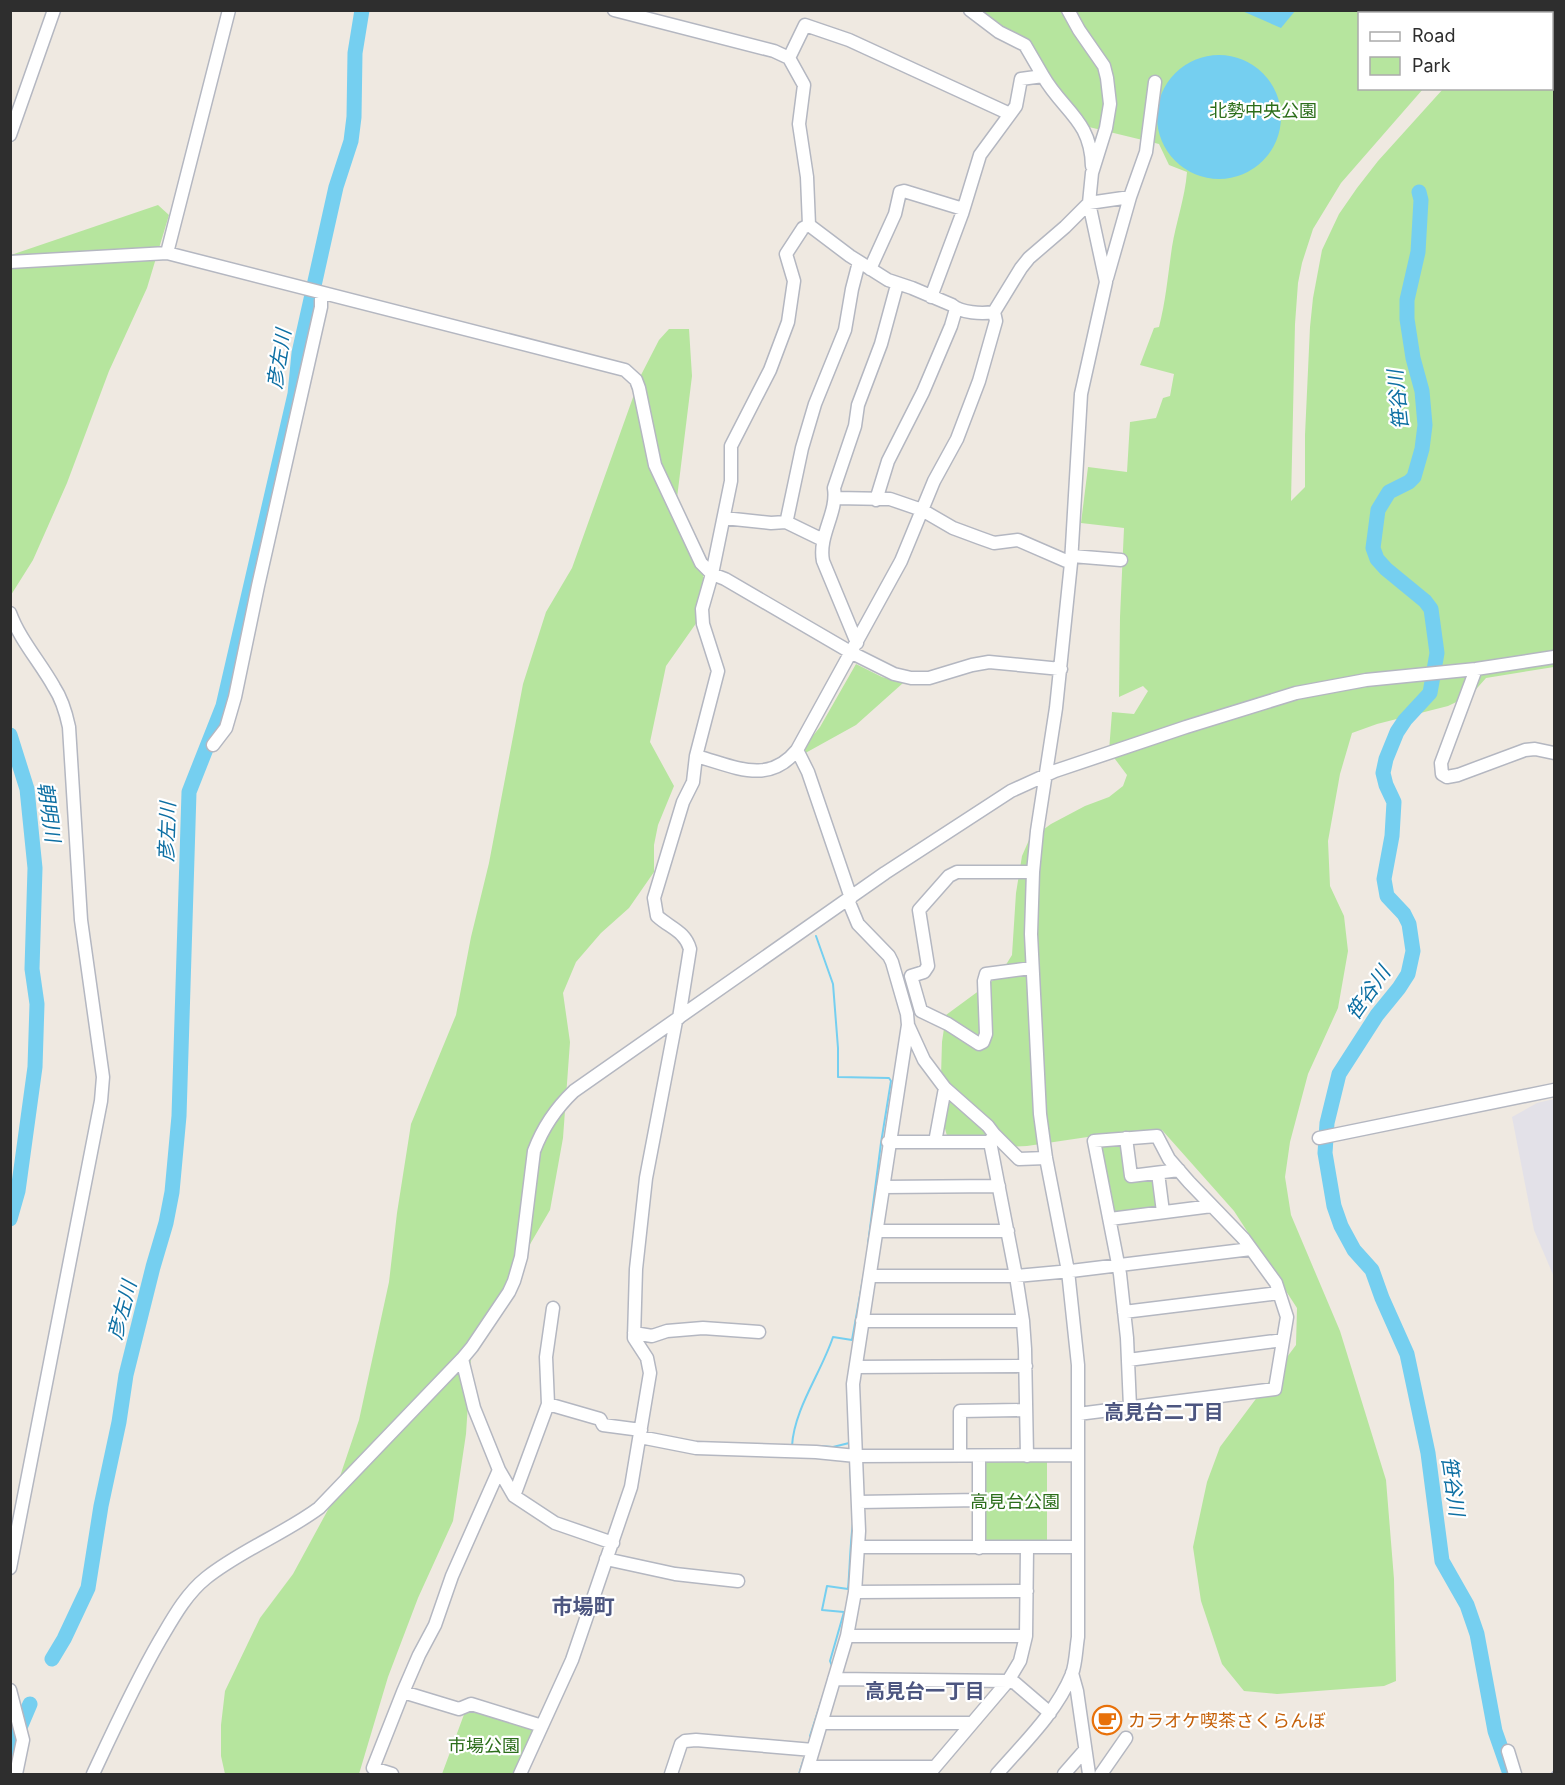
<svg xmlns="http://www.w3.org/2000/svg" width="1565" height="1785" viewBox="0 0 1565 1785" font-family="Inter,'Noto Sans JP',sans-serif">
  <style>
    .industrial { fill: #e3e1e8 }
    .green { fill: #b6e59e }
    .water { fill: #75cff0 }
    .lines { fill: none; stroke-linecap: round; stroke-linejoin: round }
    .stream { stroke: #75cff0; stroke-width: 2 }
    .river { stroke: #75cff0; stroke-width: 15 }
    .minor-casing { stroke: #b4b7c1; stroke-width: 15 }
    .minor { stroke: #fff; stroke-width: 12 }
    .rail-casing { stroke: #a3a6b8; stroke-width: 4.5 }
    .rail { stroke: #fff; stroke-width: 2; stroke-dasharray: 7; stroke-linecap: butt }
    .labels { text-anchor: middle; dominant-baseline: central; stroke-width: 4.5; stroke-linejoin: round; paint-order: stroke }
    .park-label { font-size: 18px; fill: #2c6e1b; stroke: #fff }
    .food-label { font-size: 18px; fill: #c56008; stroke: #fff; text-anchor: start }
    .water-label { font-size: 20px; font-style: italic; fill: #0d6fa3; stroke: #fff }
    .neighbourhood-label { font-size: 20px; font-weight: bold; fill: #4d5680; stroke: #fff }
    .quarter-label { font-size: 21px; font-weight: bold; fill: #4d5680; stroke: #fff }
  </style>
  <rect width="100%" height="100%" fill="#efe9e1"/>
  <path class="industrial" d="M1554 1099V1277L1534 1230 1512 1117 1537 1103Z"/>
  <path class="green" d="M980 11H1495L1492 14H1360V88L1423 89 1341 183 1313 229 1302 263 1298 283 1295 324 1291 501 1305 487V435L1310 327 1313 298 1322 250 1339 214 1357 188 1378 161 1443 89 1552 88V14L1512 13 1515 11H1554V667L1486 678 1471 695 1448 706 1377 724 1352 733 1340 774 1328 841 1330 886 1344 916 1348 951 1338 1008 1308 1074 1290 1142 1285 1177 1291 1215 1340 1331 1386 1480 1394 1579 1396 1681 1384 1686 1277 1694 1244 1691 1222 1664 1201 1601 1193 1547 1207 1482 1220 1447 1296 1345 1297 1308 1234 1211 1162 1130 1101 1135 1027 1146 971 1148 947 1136 940 1110 942 1042 946 1015 999 976 1012 955 1016 893 1022 856 1029 840 1051 824 1085 806 1109 797 1123 786 1127 775 1109 751 1112 712 1134 714 1148 691 1143 686 1119 697 1120 617 1124 528 1081 523 1088 467 1127 472 1130 422 1156 418 1163 398 1170 396 1174 374 1140 365 1154 328 1159 327C1166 300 1168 274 1172 247 1176 222 1185 198 1187 172L1169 165 1159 144 1089 127 1048 74Z
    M158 205 169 215 147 288 109 371 67 483 33 560 11 595V255Z
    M669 329H689L692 376 677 498 697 543 704 579 697 622 666 666 650 742 674 786 658 825 654 845V872L629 908 601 933 576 962 563 993 570 1042 563 1138 550 1210 522 1258 471 1357 466 1434 453 1521 418 1598 388 1677 359 1774H225L221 1756V1725L225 1691 260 1618 293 1574 330 1506 359 1420 389 1282 397 1213 411 1124 456 1015 471 937 489 863 523 684 546 612 572 568 641 375 659 340Z
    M856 664 882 677 903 683 856 725 800 756 799 753 820 727Z
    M1124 1142 1129 1178 1154 1175 1160 1208 1118 1214 1113 1210 1099 1149 1104 1144Z
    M987 1459H1047V1541L988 1542 984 1538 983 1464Z
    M466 1709 533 1730 515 1774H442Z"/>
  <path class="water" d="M1240 10H1295V11L1281 28Z
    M1157 117a62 62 0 1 1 124 0a62 62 0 1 1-124 0Z"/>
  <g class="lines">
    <path class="stream" d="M813 732 831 701
      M816 936 833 984 838 1048V1077L889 1078 891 1081 881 1143 868 1244
      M792 1446C794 1409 821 1373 833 1337L852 1340 866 1262
      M819 1446 833 1447 849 1443V1445
      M850 1464 852 1497
      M832 1666 830 1661 844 1612 822 1610 827 1586 848 1589C850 1567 850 1545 853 1523
      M810 1736 830 1674
      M799 1774 804 1758"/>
    <path class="river" d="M1419 192 1421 200 1418 252 1407 300V319L1413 358 1422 391 1425 425 1422 449 1414 477 1409 482 1389 492 1378 510 1373 548 1377 559 1386 569 1425 601 1431 609 1437 653 1430 693 1405 720 1397 732 1386 759 1383 773 1386 785 1394 802 1392 836 1384 879 1387 896 1404 914 1409 924 1413 951 1408 974 1399 988 1377 1015 1339 1074 1327 1123 1325 1153 1334 1206 1341 1226 1354 1250 1372 1270 1382 1298 1407 1354 1428 1453 1442 1561 1467 1605 1477 1634 1495 1731 1509 1771
      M10 735 27 789 35 868 32 969 37 1004 35 1067 18 1191 10 1219
      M52 1659 64 1639 88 1588 101 1506 119 1422 126 1375 153 1267 166 1223 172 1192 179 1116 189 792 223 706 295 394 299 353 336 187 351 141 354 117 355 53 362 10
      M10 1751 30 1704"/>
    <g class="minor-casing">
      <path id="minor" d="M614 10 774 51 789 58 804 85 799 124 807 177 809 225
        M970 10 999 32 1025 45 1043 76
        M789 58 805 25 849 40 1010 114
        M10 135 54 10
        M809 225 850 256 888 280 912 288 952 305C961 313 982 314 994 312
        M167 253 229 10
        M10 262 167 253 625 370 636 380 639 388 655 465 701 563 712 574 725 579 852 653 894 674 911 678H929L972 665 989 662 1061 669
        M870 269 895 214 900 192 904 191 963 209
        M1107 278 1130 197 1146 152 1155 82
        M931 297 962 214 980 155 1016 106 1021 79 1043 76C1063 111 1091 120 1092 166
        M835 498 890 499 922 510 953 528 980 538 994 543 1018 540 1071 563
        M876 500 888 461 923 392 951 326 956 309
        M724 518 771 523 786 522 787 519 802 448 815 404 845 330 852 289 859 262
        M786 522 823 540
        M1072 556 1121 560
        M10 613C20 640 40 662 54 687 62 699 66 713 69 727L81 920 103 1077 101 1101 10 1568
        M857 643 823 561C818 535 838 513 834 488L855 426 858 405 881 344 897 285
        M1476 669 1441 763 1442 774 1447 777 1458 775 1525 750 1535 749 1554 753
        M213 745 226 728 235 697 258 586 321 307V293
        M797 750 808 772 851 898
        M696 756C734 766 768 786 797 750L901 561 934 481 957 439 979 381 996 321 994 312 1021 268 1029 258 1065 227 1089 203 1130 197
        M1031 968 986 974 984 981 986 1034 983 1042 979 1044 948 1024 921 1011 911 976 924 972 928 966 919 910 949 876 957 872H1033
        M679 1018 690 949C685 931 670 928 657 916L654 898 683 802 693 782 696 756 718 671 703 624 702 609 712 574 731 481V446L770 370 788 322 794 281 786 254 803 228 809 225
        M908 1025 924 1060 945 1088 988 1126 994 1134 990 1142 1016 1276 1023 1321 1025 1349 1027 1456
        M994 1134 1019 1159 1046 1158
        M1126 1138 1131 1176 1179 1170
        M1319 1138 1554 1090
        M888 1142H990
        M935 1142 945 1088
        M1158 1173 1163 1212
        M883 1187 999 1186
        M1110 1219 1212 1206
        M877 1231H1008
        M870 1276H1016L1071 1271 1251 1249
        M1124 1312 1279 1293
        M862 1321H1023
        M634 1333 652 1336 667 1331 703 1328 759 1332
        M462 1359 474 1408 499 1470
        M1128 1360 1283 1340
        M856 1367 1026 1366
        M548 1404 600 1419 603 1425 641 1430
        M1078 1414 1275 1389 1287 1317 1276 1283 1244 1239 1189 1182 1169 1159 1157 1136 1094 1141 1120 1274 1127 1338 1130 1407
        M640 1437 696 1448 816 1452 856 1456 1078 1455
        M960 1456V1411L1026 1410
        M979 1456V1548
        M514 1496 548 1404 546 1357 553 1308
        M858 1502 979 1500
        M859 1547H1078
        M606 1559 675 1574 738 1581
        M855 1592 1027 1591
        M847 1636H1026
        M1072 1673 1077 1691 1089 1774
        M834 1679 1008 1681 1015 1683 1050 1713
        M10 1690 23 1740 16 1774
        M403 1692 419 1655 435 1625 452 1576 499 1470 514 1496 555 1523 613 1543
        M821 1723H972
        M1508 1751 1515 1774
        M808 1767H935
        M93 1774C114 1729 135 1683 160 1640 173 1618 186 1594 206 1578 241 1550 284 1534 319 1508L462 1359 472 1347 509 1292 514 1281 521 1257 534 1151C543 1127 555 1109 574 1091L885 873 1011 791 1055 771 1186 727 1296 693 1366 680 1476 669 1554 657
        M392 1774 373 1768 403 1692 459 1709 471 1704 542 1726
        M520 1774 572 1660 631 1487 650 1373 647 1358 634 1338 636 1269 646 1178 676 1021
        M671 1774 681 1744 685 1741 696 1740 813 1750
        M806 1774 847 1636 855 1592 859 1531 853 1384 908 1025 907 1014 892 962 889 956 858 924 848 900
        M929 1774 1008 1681 1020 1661 1026 1636 1027 1548
        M997 1774C1023 1744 1056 1713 1072 1674 1076 1663 1076 1649 1078 1637V1365L1068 1271 1046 1158 1040 1114 1031 934 1033 872 1037 831 1056 708 1071 563 1081 394 1106 282 1089 203 1092 173 1106 128 1110 104 1107 78 1104 66 1079 30 1068 10
        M1064 1774 1085 1750
        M1101 1774 1126 1738"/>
    </g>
    <use href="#minor" class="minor"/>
    <g class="rail-casing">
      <path id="rail" d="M1553 1774 1554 1773"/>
    </g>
    <use href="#rail" class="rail"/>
  </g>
  <defs>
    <g id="cafe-ring" transform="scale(1.5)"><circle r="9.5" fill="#fff" stroke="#e8710a" stroke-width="1.5"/><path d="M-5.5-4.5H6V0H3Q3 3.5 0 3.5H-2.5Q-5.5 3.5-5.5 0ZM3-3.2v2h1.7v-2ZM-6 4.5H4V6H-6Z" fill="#e8710a"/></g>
  </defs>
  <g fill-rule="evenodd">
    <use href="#cafe-ring" x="1107" y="1720"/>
  </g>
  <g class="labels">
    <g class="park-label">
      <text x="1263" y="110">北勢中央公園</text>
      <text x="1015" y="1501">高見台公園</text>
      <text x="484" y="1745">市場公園</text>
    </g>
    <g class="food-label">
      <text x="1128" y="1720">カラオケ喫茶さくらんぼ</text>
    </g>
    <g class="water-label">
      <text transform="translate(279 359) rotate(-81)">彦左川</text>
      <text transform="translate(1398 400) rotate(-96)">笹谷川</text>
      <text transform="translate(49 812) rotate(82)">朝明川</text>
      <text transform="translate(167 832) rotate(-88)">彦左川</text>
      <text transform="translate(1368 993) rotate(-55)">笹谷川</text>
      <text transform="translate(122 1310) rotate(-75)">彦左川</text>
      <text transform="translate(1453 1486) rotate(82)">笹谷川</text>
    </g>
    <g class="neighbourhood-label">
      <text x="1164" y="1412">高見台二丁目</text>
      <text x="925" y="1691">高見台一丁目</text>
    </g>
    <g class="quarter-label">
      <text x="583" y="1606">市場町</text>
    </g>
  </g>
  <rect width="1565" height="1785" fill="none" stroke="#2e2e2e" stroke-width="24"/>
  <rect x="1358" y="12" width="195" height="78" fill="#ffffff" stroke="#ababab" stroke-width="1.5"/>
  <rect x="1370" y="32" width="30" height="9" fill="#ffffff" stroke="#ababab" stroke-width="1.5"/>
  <text x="1412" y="42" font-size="18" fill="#2e2e2e">Road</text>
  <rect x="1370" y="57" width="30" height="18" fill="#b6e59e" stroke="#ababab" stroke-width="1.5"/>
  <text x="1412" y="72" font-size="18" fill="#2e2e2e">Park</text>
</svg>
